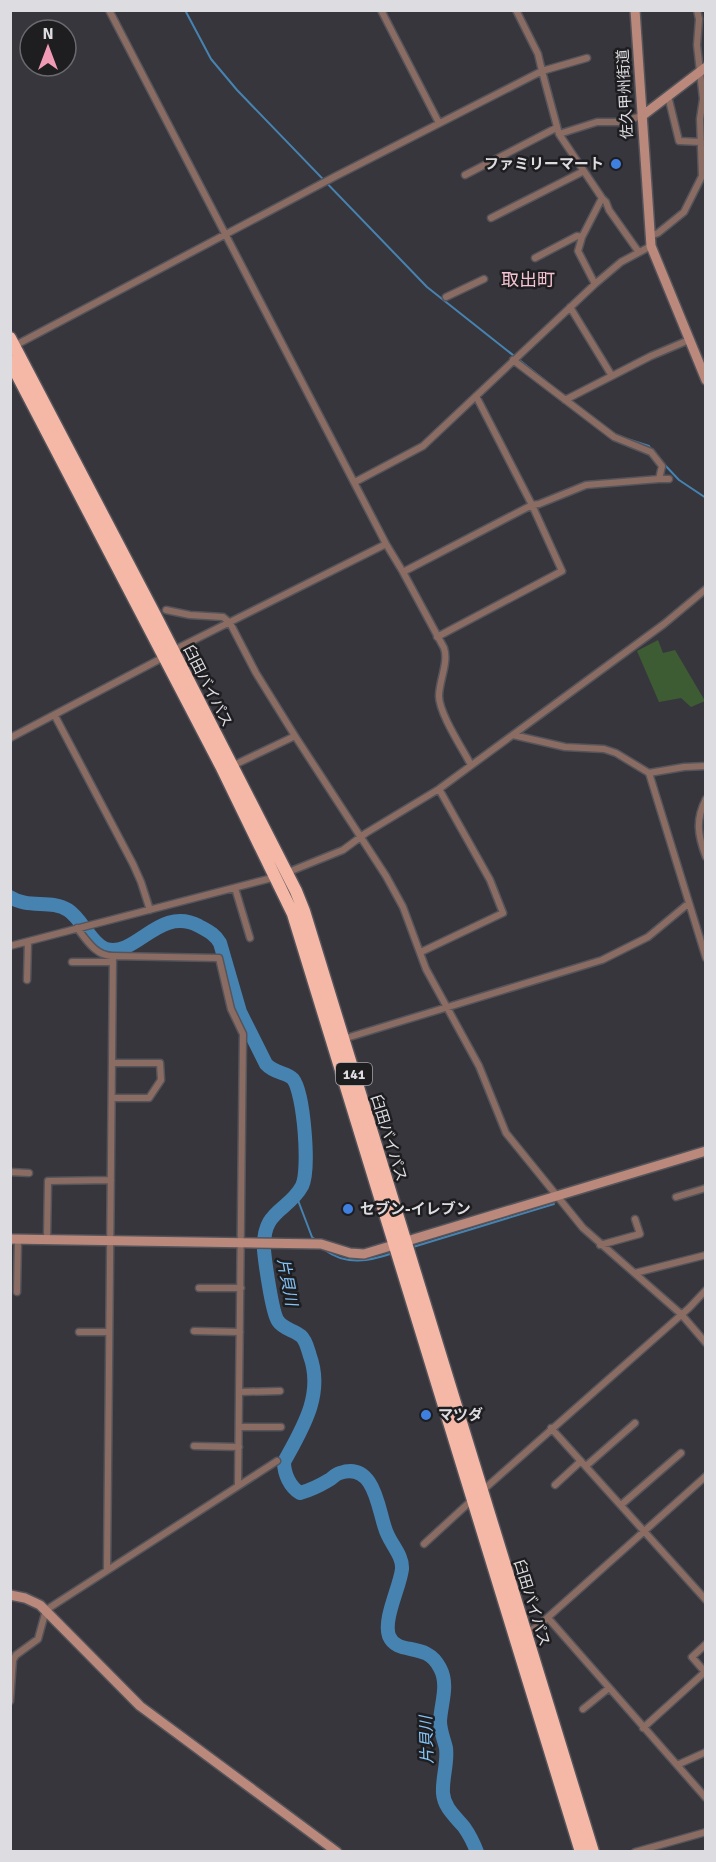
<svg xmlns="http://www.w3.org/2000/svg" width="716" height="1862" viewBox="0 0 716 1862" font-family="Signika,'Noto Sans JP',sans-serif">
  <style>
    .green { fill: #3d5c34 }
    .lines { fill: none; stroke-linecap: round; stroke-linejoin: round }
    .stream { stroke: #4783b1; stroke-width: 2 }
    .river { stroke: #4783b1; stroke-width: 14 }
    .street-casing { stroke: #55545b; stroke-width: 9 }
    .secondary-casing { stroke: #55545b; stroke-width: 12 }
    .highway-casing { stroke: #55545b; stroke-width: 15 }
    .street { stroke: #8b6c63; stroke-width: 6 }
    .secondary { stroke: #ba897c; stroke-width: 9 }
    .highway { stroke: #f5b8a7; stroke-width: 12 }
    .shop-dot { fill: #3f7fe0; stroke: #1e1e21; stroke-width: 2 }
    .labels { text-anchor: middle; dominant-baseline: central; stroke-width: 5; stroke-linejoin: round; paint-order: stroke }
    .shield { fill: #1e1e21; stroke: #a4a3a7; stroke-width: 1.5 }
    .shield-label { font-size: 14px; font-weight: bold; fill: #dddce1 }
    .street-label { font-size: 15px; fill: #dddce1; stroke: #1e1e21 }
    .poi-label { font-size: 15px; font-weight: bold; fill: #dddce1; stroke: #1e1e21; text-anchor: start }
    .water-label { font-size: 16px; font-style: italic; fill: #84c5f9; stroke: #1e1e21 }
    .quarter-label { font-size: 18px; fill: #f5c3d1; stroke: #1e1e21 }
  </style>
  <rect width="100%" height="100%" fill="#37363d"/>
  <path class="green" d="M658 640 663 653 675 650 705 701 691 707 681 698 659 702 637 651Z"/>
  <g class="lines">
    <path class="stream" d="M185 10 211 59 237 90 427 287 547 382
      M618 436 649 446 651 449
      M663 463 679 480 706 498
      M296 1195 312 1237 317 1241
      M413 1247 554 1204
      M325 1250C346 1266 370 1261 393 1253"/>
    <path class="river" d="M10 897C28 909 51 899 68 910 82 919 92 945 106 949 136 958 159 905 199 926 208 931 215 934 220 943L240 1012 266 1064C275 1074 287 1072 293 1079 304 1093 310 1170 302 1186 288 1212 262 1209 264 1250 265 1261 272 1313 278 1321 283 1329 294 1330 301 1336 306 1340 308 1350 310 1356 324 1395 302 1429 284 1462 284 1474 290 1487 300 1493 311 1490 319 1486 329 1480 332 1478 336 1474 340 1473 374 1461 378 1508 385 1528 389 1543 403 1554 402 1569 400 1587 383 1619 389 1636 398 1657 426 1640 440 1668 449 1685 441 1703 440 1721 440 1731 444 1739 446 1748 448 1763 442 1778 443 1793 444 1808 456 1817 464 1827 469 1834 474 1844 477 1852"/>
    <g class="street-casing">
      <path id="street" d="M109 10 386 544 403 572 444 648C449 662 439 681 439 696 439 713 462 748 471 765
        M381 10 439 123
        M516 10 538 54 542 71 587 58
        M668 96 679 141 701 142
        M559 134 597 122H620L642 116
        M465 175 556 128
        M602 198 606 202 609 210 638 251
        M491 218 584 171
        M650 236 658 233 684 212 702 176 700 119 703 99 697 45 699 19 697 10
        M535 258 577 236 582 237
        M446 297 484 279
        M570 307 612 376
        M14 346 336 176 542 71 559 134 602 198 582 237 578 251 595 284
        M565 400 651 356 689 340
        M659 479H669
        M355 482 423 446 595 284 621 262 651 246
        M403 572 532 505 539 504 586 485 659 479 662 466 651 452 614 437 513 360
        M166 610 190 615 223 617 230 623 256 673 295 736 386 876 403 907 426 969 479 1066 506 1133 583 1228 681 1314 706 1343
        M437 637 562 571 532 505 476 396
        M172 651 386 544
        M55 716 133 864 141 882 150 910
        M513 735 565 747 604 749 616 753 649 773 684 767 706 766
        M10 738 164 657
        M232 766 295 736
        M649 773 706 958
        M706 799C695 820 698 836 706 857
        M286 873 343 850 366 833 439 789 664 624 706 589
        M235 888 250 938
        M77 928C87 941 96 956 113 956L107 1569
        M10 946 276 877
        M421 952 503 913 490 880 439 789
        M113 956 219 958 231 1009 243 1034 238 1485
        M72 962H113
        M27 980 28 942
        M343 1039 602 960 648 937 689 903
        M112 1063H160L161 1080 149 1098H112
        M10 1172 29 1173
        M676 1197 706 1188
        M47 1239 48 1181 111 1180
        M600 1245 640 1234 635 1219
        M635 1273 706 1255
        M199 1288H241
        M17 1292 18 1239
        M194 1331 240 1332
        M79 1332H109
        M240 1392 280 1391
        M239 1427H281
        M551 1428 706 1600
        M194 1446 239 1447
        M586 1466 635 1423
        M555 1485 581 1461
        M482 1491 689 1308 706 1290
        M621 1505 681 1453
        M424 1544 472 1500
        M548 1618 706 1798
        M525 1633 537 1627 706 1476
        M705 1672 692 1657 706 1644
        M10 1701 13 1660 16 1655 38 1639 46 1610 277 1461
        M583 1709 609 1688
        M643 1728 706 1671
        M677 1765 706 1752
        M635 1852 706 1832"/>
    </g>
    <g class="secondary-casing">
      <path id="secondary" d="M635 10 651 246 706 380
        M642 116 706 67
        M10 1239 321 1244 350 1253 364 1254 706 1151
        M10 1595 25 1598 40 1605 140 1706 337 1852"/>
    </g>
    <g class="highway-casing">
      <path id="highway" d="M10 338 154 613 296 891 304 911 593 1852
        M10 361 221 766 293 914 581 1852"/>
    </g>
    <use href="#street" class="street"/>
    <use href="#secondary" class="secondary"/>
    <use href="#highway" class="highway"/>
  </g>
  <g class="shop-dot">
    <circle cx="616" cy="164" r="6"/>
    <circle cx="348" cy="1209" r="6"/>
    <circle cx="426" cy="1415" r="6"/>
  </g>
  <g class="labels">
    <rect class="shield" x="336" y="1063" width="36" height="22" rx="4.5"/>
    <g class="shield-label">
      <text x="354" y="1074">141</text>
    </g>
    <g class="street-label">
      <text transform="translate(625 94) rotate(-93)">佐久甲州街道</text>
      <text transform="translate(208 686) rotate(63)">臼田バイパス</text>
      <text transform="translate(389 1138) rotate(73)">臼田バイパス</text>
      <text transform="translate(532 1603) rotate(73)">臼田バイパス</text>
    </g>
    <g class="poi-label">
      <text x="604" y="164" text-anchor="end">ファミリーマート</text>
      <text x="360" y="1209">セブン-イレブン</text>
      <text x="438" y="1415">マツダ</text>
    </g>
    <g class="water-label">
      <text transform="translate(287 1282) rotate(79)">片貝川</text>
      <text transform="translate(427 1740) rotate(-92)">片貝川</text>
    </g>
    <g class="quarter-label">
      <text x="528" y="280">取出町</text>
    </g>
  </g>
  <rect width="716" height="1862" fill="none" stroke="#dddce1" stroke-width="24"/>
  <g transform="translate(48 48)"><circle r="28" fill="#1e1e21" stroke="#6a6a6e" stroke-width="1.5"/>
  <path d="M0-4.5L10 22L0 15L-10 22Z" fill="#f09ab5"/>
  <text y="-9" font-size="16" font-weight="bold" text-anchor="middle" fill="#dddce1">N</text>
  </g>
</svg>
